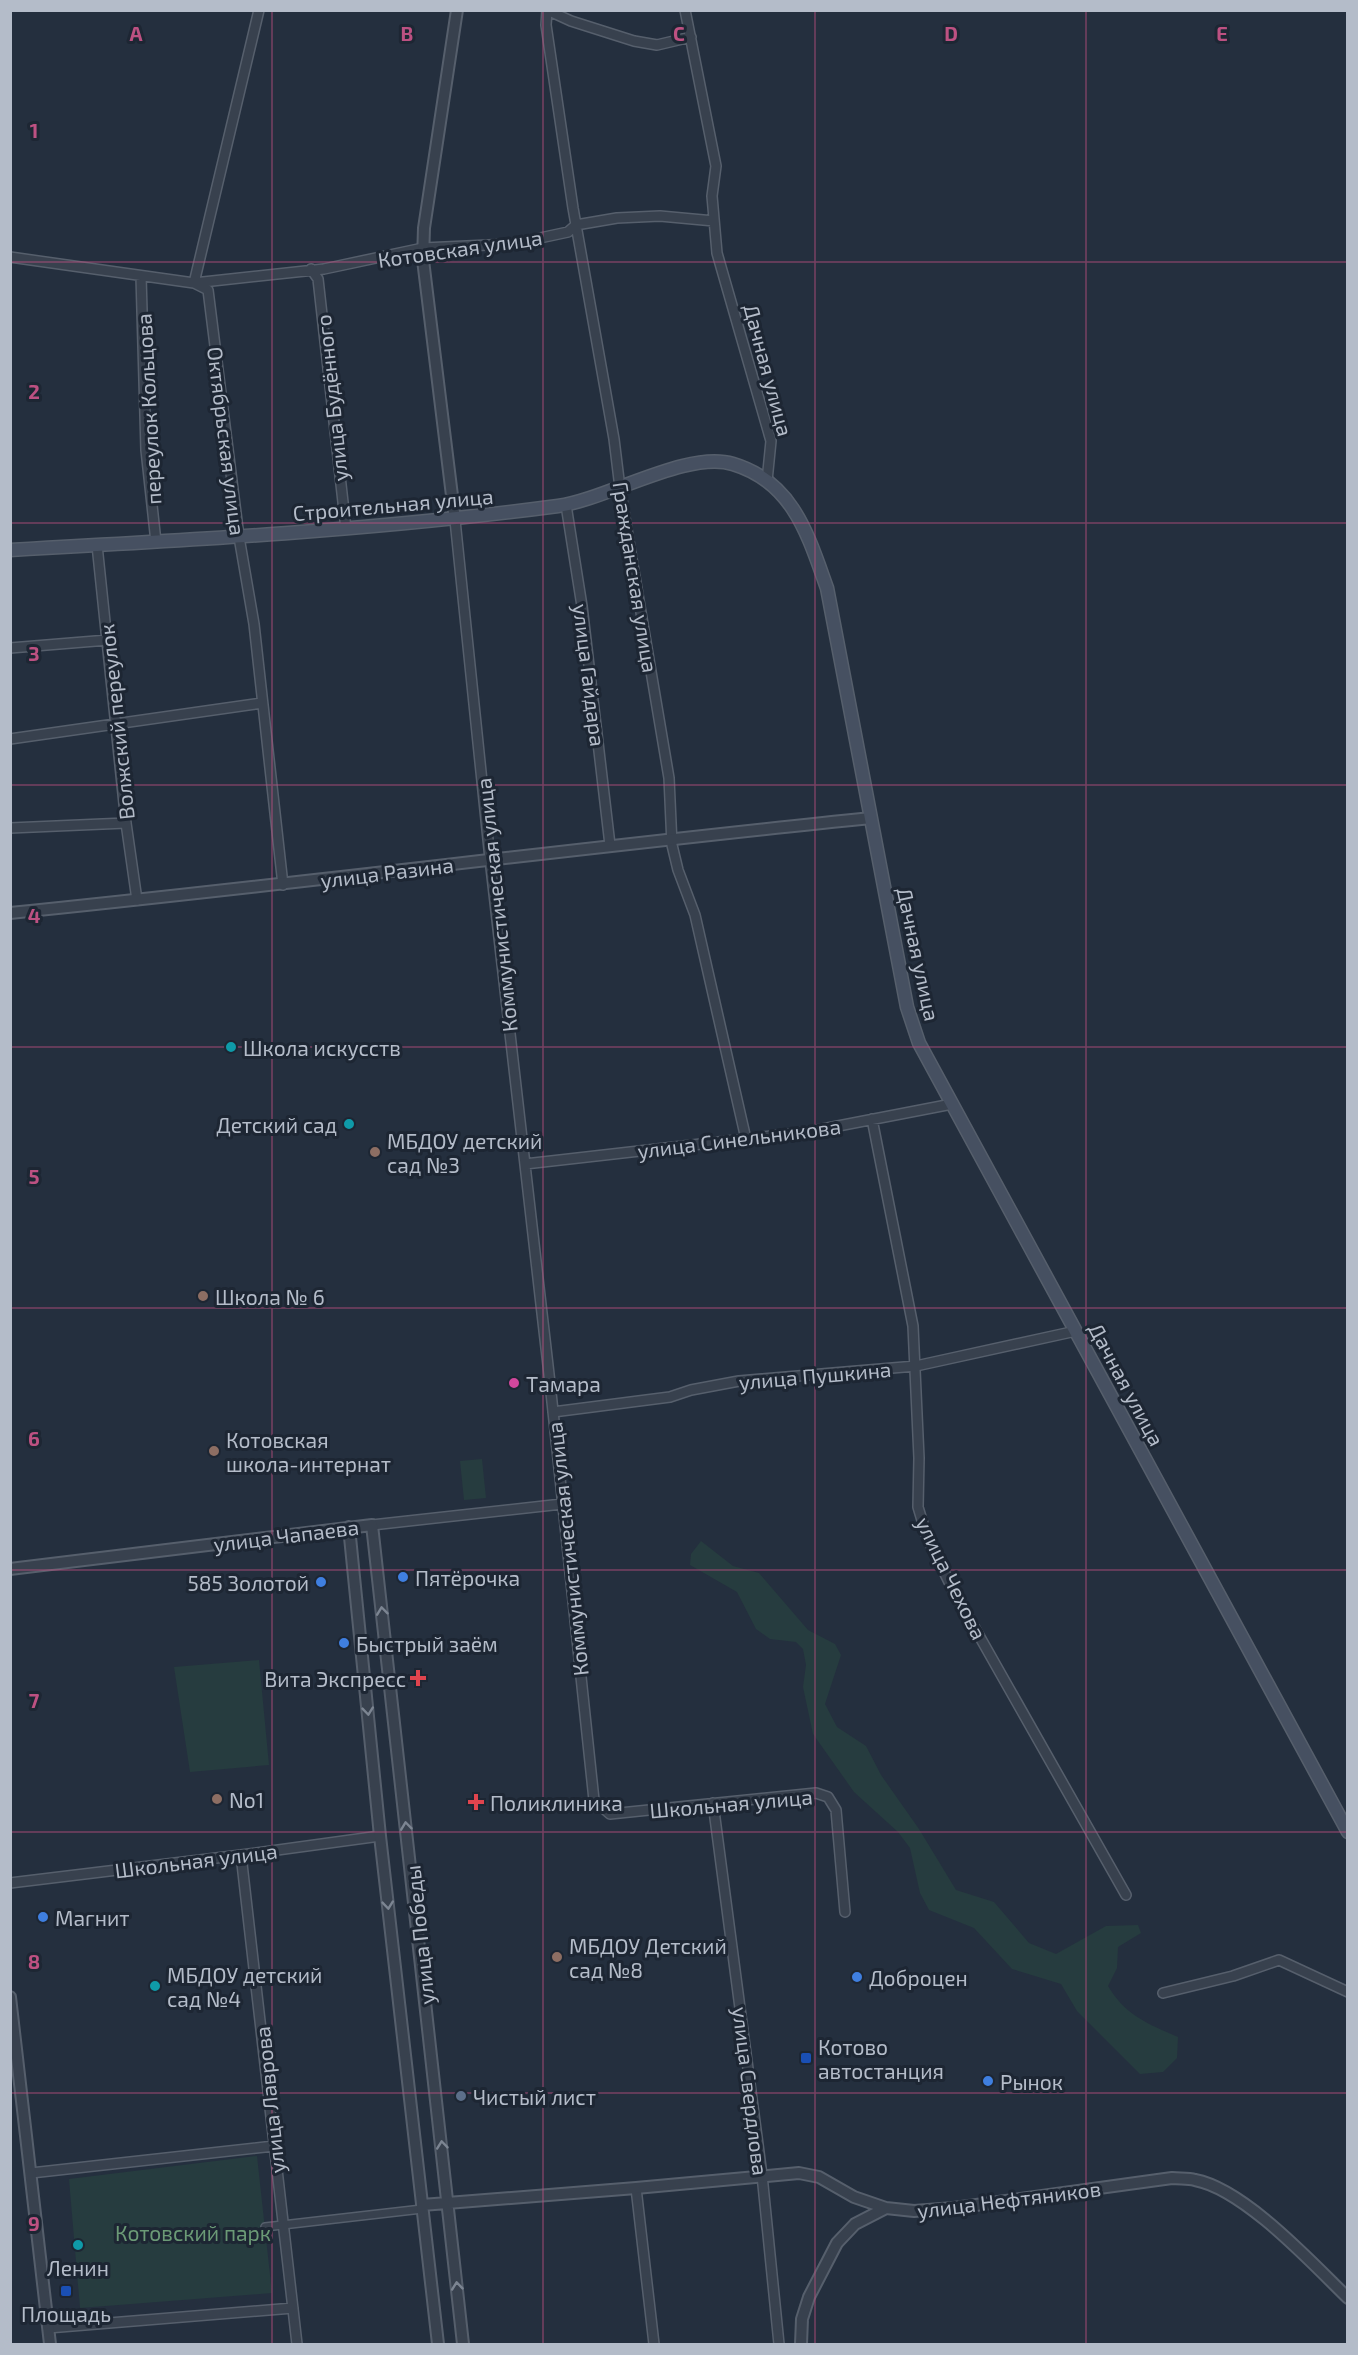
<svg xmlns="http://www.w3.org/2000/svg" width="1358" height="2355" viewBox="0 0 1358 2355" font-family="'Exo 2',sans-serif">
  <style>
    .green { fill: #263c3f }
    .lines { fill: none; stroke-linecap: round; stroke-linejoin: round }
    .pedestrian-casing { stroke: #565f6c; stroke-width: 10 }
    .minor-casing { stroke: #565f6c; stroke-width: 12 }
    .tertiary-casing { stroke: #565f6c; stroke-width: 14 }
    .secondary-casing { stroke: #565f6c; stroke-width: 15 }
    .pedestrian { stroke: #38414e; stroke-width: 7 }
    .minor { stroke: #38414e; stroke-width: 9 }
    .tertiary { stroke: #38414e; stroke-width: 10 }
    .secondary { stroke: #465061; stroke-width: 12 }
    .oneway { stroke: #7c8592 }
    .grid { fill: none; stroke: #bd5182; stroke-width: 1.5; stroke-opacity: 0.55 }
    .culture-dot { fill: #0f9aa8; stroke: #1d2633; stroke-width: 2 }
    .education-dot { fill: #8d6e63; stroke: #1d2633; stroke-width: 2 }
    .hotel-dot { fill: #d1479c; stroke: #1d2633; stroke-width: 2 }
    .shop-dot { fill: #3f7fe0; stroke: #1d2633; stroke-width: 2 }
    .health-dot { fill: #e0444e; stroke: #1d2633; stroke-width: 2 }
    .transit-dot { fill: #1a4fb4; stroke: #1d2633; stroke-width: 2 }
    .service-dot { fill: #5c6f8a; stroke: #1d2633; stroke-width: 2 }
    .labels { text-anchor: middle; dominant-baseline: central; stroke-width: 6; stroke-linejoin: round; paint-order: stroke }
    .street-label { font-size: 21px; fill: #b4bcc9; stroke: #1d2633 }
    .poi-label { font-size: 21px; fill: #b4bcc9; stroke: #1d2633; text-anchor: start }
    .park-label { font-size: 21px; fill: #6b9a76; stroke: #1d2633 }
    .grid-label { font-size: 20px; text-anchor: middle; font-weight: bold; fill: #bd5182; stroke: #1d2633; stroke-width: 6; stroke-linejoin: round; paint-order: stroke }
  </style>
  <rect width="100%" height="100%" fill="#242f3e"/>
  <path class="green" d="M482 1459 486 1498 464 1500 460 1461Z
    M701 1541 733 1566 759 1573 808 1630 835 1644 841 1655 825 1704 837 1727 866 1746 881 1775 919 1829 956 1890 994 1902 1029 1943 1056 1954 1106 1926 1138 1925 1141 1933 1118 1947 1117 1968 1108 1986C1125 2015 1148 2024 1178 2037L1177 2058 1163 2072 1140 2074 1077 2011 1061 1984 1012 1969 974 1928 929 1910 920 1893 910 1848 898 1832 854 1792 813 1734 803 1687 806 1665 803 1649 796 1642 770 1639 756 1629 737 1592 690 1565 691 1554Z
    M259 1660 269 1765 190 1772 174 1667Z
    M257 2156 272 2293 80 2308 69 2179Z"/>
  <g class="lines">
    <g class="pedestrian-casing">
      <path id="pedestrian" d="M265 2227 422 2209"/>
    </g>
    <g class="minor-casing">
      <path id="minor" d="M259 10 194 283 208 290 239 537 254 624 283 885
        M547 10 546 25 573 208 614 439 620 488 669 778 672 845 678 870 695 915 746 1139
        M547 10 571 21 634 41 657 45 691 37
        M685 10 716 166 712 196 717 253 771 441 767 481
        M10 257 194 283 324 269 423 248 512 244 568 232 576 225 617 218 660 216 714 221
        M311 269 318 279 346 529
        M141 276 146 450 156 542
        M566 505 582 606 610 845
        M455 520 490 859 550 1383 594 1800 610 1814 816 1793 828 1797 836 1810 845 1912
        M97 545 126 823 137 900
        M10 648 108 640
        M10 739 262 703
        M10 828 126 823
        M872 1119 913 1326 919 1458 918 1507 927 1537 951 1586 1126 1895
        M525 1164 807 1132 952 1104
        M553 1412 670 1397 691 1390 739 1381 916 1366 1076 1331
        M372 1525 562 1504
        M713 1803 762 2175 779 2344
        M241 1855 297 2344
        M10 1883 241 1855 380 1836
        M1163 1993 1233 1976 1279 1960 1348 1992
        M31 2173 274 2146
        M636 2188 654 2344
        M48 2328 293 2308"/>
    </g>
    <g class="tertiary-casing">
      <path id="tertiary" d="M455 520 423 260 424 228 457 10
        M10 913C298 884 584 847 871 818
        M349 1527 380 1836 438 2344
        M10 1569 372 1525 463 2344
        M10 1997 50 2344
        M422 2205 636 2188 799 2173 819 2177 854 2197 886 2208 914 2211 954 2208 1172 2178C1180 2179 1188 2178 1195 2180 1244 2189 1312 2263 1348 2298
        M801 2344 802 2319 809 2297 837 2243 855 2224 886 2208"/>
    </g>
    <g class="secondary-casing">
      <path id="secondary" d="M10 550C194 540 377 530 558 506 608 499 687 450 733 464 793 482 808 535 827 588L907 1007 919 1043 1348 1832"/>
    </g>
    <use href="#pedestrian" class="pedestrian"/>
    <use href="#minor" class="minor"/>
    <use href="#tertiary" class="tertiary"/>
    <use href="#secondary" class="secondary"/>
  </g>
  <defs><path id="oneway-chevron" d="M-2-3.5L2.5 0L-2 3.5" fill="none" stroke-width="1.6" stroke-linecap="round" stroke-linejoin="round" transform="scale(1.5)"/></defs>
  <g class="oneway">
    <use href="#oneway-chevron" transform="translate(382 1611) rotate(-97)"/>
    <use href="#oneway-chevron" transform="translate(368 1711) rotate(84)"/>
    <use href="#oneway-chevron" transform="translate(406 1826) rotate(-97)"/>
    <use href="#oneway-chevron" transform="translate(388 1905) rotate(84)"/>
    <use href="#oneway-chevron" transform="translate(442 2145) rotate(-96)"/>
    <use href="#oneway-chevron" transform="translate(457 2286) rotate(-96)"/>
  </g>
  <path class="grid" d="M272 10V2344M543 10V2344M815 10V2344M1086 10V2344M10 262H1348M10 523H1348M10 785H1348M10 1047H1348M10 1308H1348M10 1570H1348M10 1832H1348M10 2093H1348"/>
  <g class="culture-dot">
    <circle cx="231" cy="1047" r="6"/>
    <circle cx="349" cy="1124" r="6"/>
    <circle cx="155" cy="1986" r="6"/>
    <circle cx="78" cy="2245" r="6"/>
  </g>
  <g class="education-dot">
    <circle cx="375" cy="1152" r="6"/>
    <circle cx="203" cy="1296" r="6"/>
    <circle cx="214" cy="1451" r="6"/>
    <circle cx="217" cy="1799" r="6"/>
    <circle cx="557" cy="1957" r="6"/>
  </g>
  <circle class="hotel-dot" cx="514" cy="1383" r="6"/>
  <g class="shop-dot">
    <circle cx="403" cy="1577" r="6"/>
    <circle cx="321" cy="1582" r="6"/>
    <circle cx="344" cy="1643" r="6"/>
    <circle cx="43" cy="1917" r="6"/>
    <circle cx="857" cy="1977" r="6"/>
    <circle cx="988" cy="2081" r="6"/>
  </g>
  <g class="health-dot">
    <path d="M415 1669h6v6h6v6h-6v6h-6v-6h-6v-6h6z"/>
    <path d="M473 1793h6v6h6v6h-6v6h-6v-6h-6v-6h6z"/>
  </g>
  <g class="transit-dot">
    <rect x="800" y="2052" width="12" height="12" rx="3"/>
    <rect x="60" y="2285" width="12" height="12" rx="3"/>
  </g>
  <circle class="service-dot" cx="461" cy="2096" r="6"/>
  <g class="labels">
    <g class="street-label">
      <text transform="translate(460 248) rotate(-8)">Котовская улица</text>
      <text transform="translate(769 370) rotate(75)">Дачная улица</text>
      <text transform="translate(331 398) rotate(-96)">улица Будённого</text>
      <text transform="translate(148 409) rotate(-93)">переулок Кольцова</text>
      <text transform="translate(227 441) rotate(83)">Октябрьская улица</text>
      <text transform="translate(393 504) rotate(-5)">Строительная улица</text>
      <text transform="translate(636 577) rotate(81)">Гражданская улица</text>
      <text transform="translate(590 675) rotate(83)">улица Гайдара</text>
      <text transform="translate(116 722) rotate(-96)">Волжский переулок</text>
      <text transform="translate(387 872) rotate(-7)">улица Разина</text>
      <text transform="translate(496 905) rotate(-96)">Коммунистическая улица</text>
      <text transform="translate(919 954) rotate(78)">Дачная улица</text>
      <text transform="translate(739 1138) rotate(-7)">улица Синельникова</text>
      <text transform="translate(815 1375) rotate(-5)">улица Пушкина</text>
      <text transform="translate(1127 1384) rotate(62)">Дачная улица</text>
      <text transform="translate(286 1535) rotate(-7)">улица Чапаева</text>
      <text transform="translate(567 1549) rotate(-96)">Коммунистическая улица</text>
      <text transform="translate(952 1578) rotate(64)">улица Чехова</text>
      <text transform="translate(731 1803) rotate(-5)">Школьная улица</text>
      <text transform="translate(196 1860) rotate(-7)">Школьная улица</text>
      <text transform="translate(419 1935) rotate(-96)">улица Победы</text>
      <text transform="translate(751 2091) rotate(83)">улица Свердлова</text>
      <text transform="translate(269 2100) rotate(-96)">улица Лаврова</text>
      <text transform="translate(1009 2199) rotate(-7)">улица Нефтяников</text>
    </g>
    <g class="poi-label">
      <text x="243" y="1047">Школа искусств</text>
      <text x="337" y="1124" text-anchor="end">Детский сад</text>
      <text x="387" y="1140">МБДОУ детский<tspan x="387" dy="24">сад №3</tspan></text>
      <text x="215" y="1296">Школа № 6</text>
      <text x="526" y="1383">Тамара</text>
      <text x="226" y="1439">Котовская<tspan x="226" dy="24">школа-интернат</tspan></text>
      <text x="415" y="1577">Пятёрочка</text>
      <text x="309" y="1582" text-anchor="end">585 Золотой</text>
      <text x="356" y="1643">Быстрый заём</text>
      <text x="406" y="1678" text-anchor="end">Вита Экспресс</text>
      <text x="229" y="1799">No1</text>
      <text x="490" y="1802">Поликлиника</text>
      <text x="55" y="1917">Магнит</text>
      <text x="569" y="1945">МБДОУ Детский<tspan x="569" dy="24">сад №8</tspan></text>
      <text x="167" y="1974">МБДОУ детский<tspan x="167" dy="24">сад №4</tspan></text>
      <text x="869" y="1977">Доброцен</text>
      <text x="818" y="2046">Котово<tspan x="818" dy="24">автостанция</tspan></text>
      <text x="1000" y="2081">Рынок</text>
      <text x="473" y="2096">Чистый лист</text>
      <text x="78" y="2267" text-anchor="middle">Ленин</text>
      <text x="66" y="2313" text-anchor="middle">Площадь</text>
    </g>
    <g class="park-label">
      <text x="193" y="2232">Котовский парк</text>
    </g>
  </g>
  <g class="grid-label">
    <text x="136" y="41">A</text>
    <text x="407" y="41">B</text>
    <text x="679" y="41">C</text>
    <text x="951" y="41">D</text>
    <text x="1222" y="41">E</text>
    <text x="34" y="138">1</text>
    <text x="34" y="399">2</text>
    <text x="34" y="661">3</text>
    <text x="34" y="923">4</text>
    <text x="34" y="1184">5</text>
    <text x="34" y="1446">6</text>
    <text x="34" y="1708">7</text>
    <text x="34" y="1969">8</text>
    <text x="34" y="2231">9</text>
  </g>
  <rect width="1358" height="2355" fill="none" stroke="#b4bcc9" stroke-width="24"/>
</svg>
